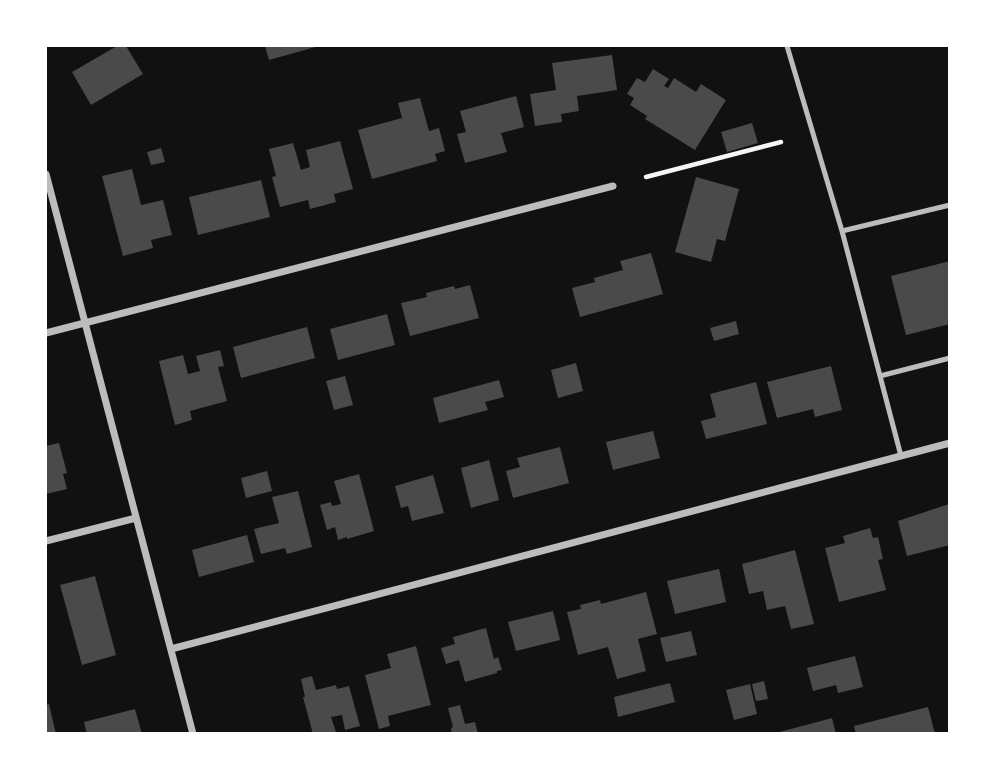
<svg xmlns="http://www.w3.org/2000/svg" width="995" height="779" viewBox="0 0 995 779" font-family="'PT Sans',sans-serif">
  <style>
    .building { fill: #4a4a4a }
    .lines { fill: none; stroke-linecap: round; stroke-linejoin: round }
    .path { stroke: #f5f5f5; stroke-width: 4.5 }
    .service { stroke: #bcbcbc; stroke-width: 5 }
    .minor { stroke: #bcbcbc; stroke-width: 7 }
  </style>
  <rect width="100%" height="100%" fill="#111"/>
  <path class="building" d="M117 46H126L143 74 91 105 72 72Z
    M265 46H319L269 60Z
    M612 55 617 90 577 96 579 111 561 114 562 122 535 126 530 94 556 90 552 63Z
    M653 69 669 79 664 86 668 88 674 78 696 92 701 84 726 100 695 150 645 119 647 116 630 105 634 98 627 94 637 78 645 82Z
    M516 96 524 127 501 133 507 152 465 163 457 134 466 132 460 111Z
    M420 98 429 131 439 128 445 151 435 154 437 161 372 179 358 130 402 118 398 103Z
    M752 123 758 143 727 152 721 132Z
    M340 141 353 189 334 194 336 202 310 209 308 200 280 207 272 177 276 176 269 149 293 143 301 170 310 167 306 150Z
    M161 148 165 162 151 165 147 152Z
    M132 169 141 205 163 200 172 235 151 240 153 248 123 256 102 176Z
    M696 177 739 189 725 241 717 239 711 262 675 252Z
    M261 180 270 217 198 235 189 197Z
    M651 253 663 294 580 317 572 288 595 282 594 278 623 270 620 261Z
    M950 261V324L906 335 891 276Z
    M470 285 479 318 410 336 401 303 427 297 426 293 454 286 455 289Z
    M387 314 395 345 338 360 330 329Z
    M736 321 739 334 714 341 710 328Z
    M307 327 315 358 241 378 233 347Z
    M220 350 224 366 218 367 227 401 190 411 192 420 175 425 159 361 183 355 188 374 200 371 196 356Z
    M576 363 583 391 558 398 551 370Z
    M831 366 842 410 815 417 813 409 777 418 767 382Z
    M345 376 353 405 334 410 326 381Z
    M499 380 504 397 485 402 488 410 439 423 433 398Z
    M756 382 767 424 706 439 701 421 716 417 710 394Z
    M653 431 660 458 613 470 606 442Z
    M59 443 67 473 63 474 67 489 46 494V446Z
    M560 447 569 483 513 498 506 471 520 467 517 458Z
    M489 460 499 500 471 508 461 468Z
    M267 471 272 491 246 498 241 478Z
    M359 474 374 531 347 539V537L338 540 335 527 327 530 320 505 331 502 332 506 341 504 334 481Z
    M433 475 444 513 412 521 408 506 401 508 395 486Z
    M298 491 312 547 287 554 285 548 261 554 254 529 279 523 272 497Z
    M949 504 950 545 907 556 898 521Z
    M870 528 873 538 878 537 883 559 878 560 886 590 839 602 825 548 845 543 843 536Z
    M247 535 254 562 199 577 192 550Z
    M795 550 814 624 791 629 785 606 767 610 763 591 749 594 742 564Z
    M719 569 726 602 675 614 667 581Z
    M95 576 116 655 82 665 60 585Z
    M646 592 657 634 638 639 646 671 617 679 608 647 578 655 567 612 581 609 580 605 600 600 601 604Z
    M553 611 560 640 516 651 508 622Z
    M486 628 494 659 498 657 502 670 497 671V673L465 682 459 660 446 664 441 648 455 644 453 637Z
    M691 631 697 655 666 662 660 638Z
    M416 646 431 705 388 716 390 726 379 729 365 675 391 668 387 654Z
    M855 656 863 687 838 693 836 685 813 691 807 668Z
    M312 676 316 690 336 685 337 689 349 686 360 726 345 730 342 715 331 717 336 732 313 734 303 697H305L301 679Z
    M764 681 768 699 756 701 752 684Z
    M670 683 675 702 618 717 614 697Z
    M750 684 757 714 734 720 726 690Z
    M49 704 56 734H46V705Z
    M460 705 465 724 475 722 478 734H452L451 728 453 727 448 708Z
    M928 707 935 734H856L854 726Z
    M135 709 142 734H87L84 722Z
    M832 718 836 734H776V733Z"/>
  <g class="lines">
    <path class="path" d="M646 177 781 142"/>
    <path class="service" d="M787 46 842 231
      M880 376 950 358
      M901 456 842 231 950 205"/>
    <path class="minor" d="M46 174 193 734
      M46 333 613 186
      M46 541 136 518
      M171 649 950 443"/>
  </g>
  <rect width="995" height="779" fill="none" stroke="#ffffff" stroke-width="94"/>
</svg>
